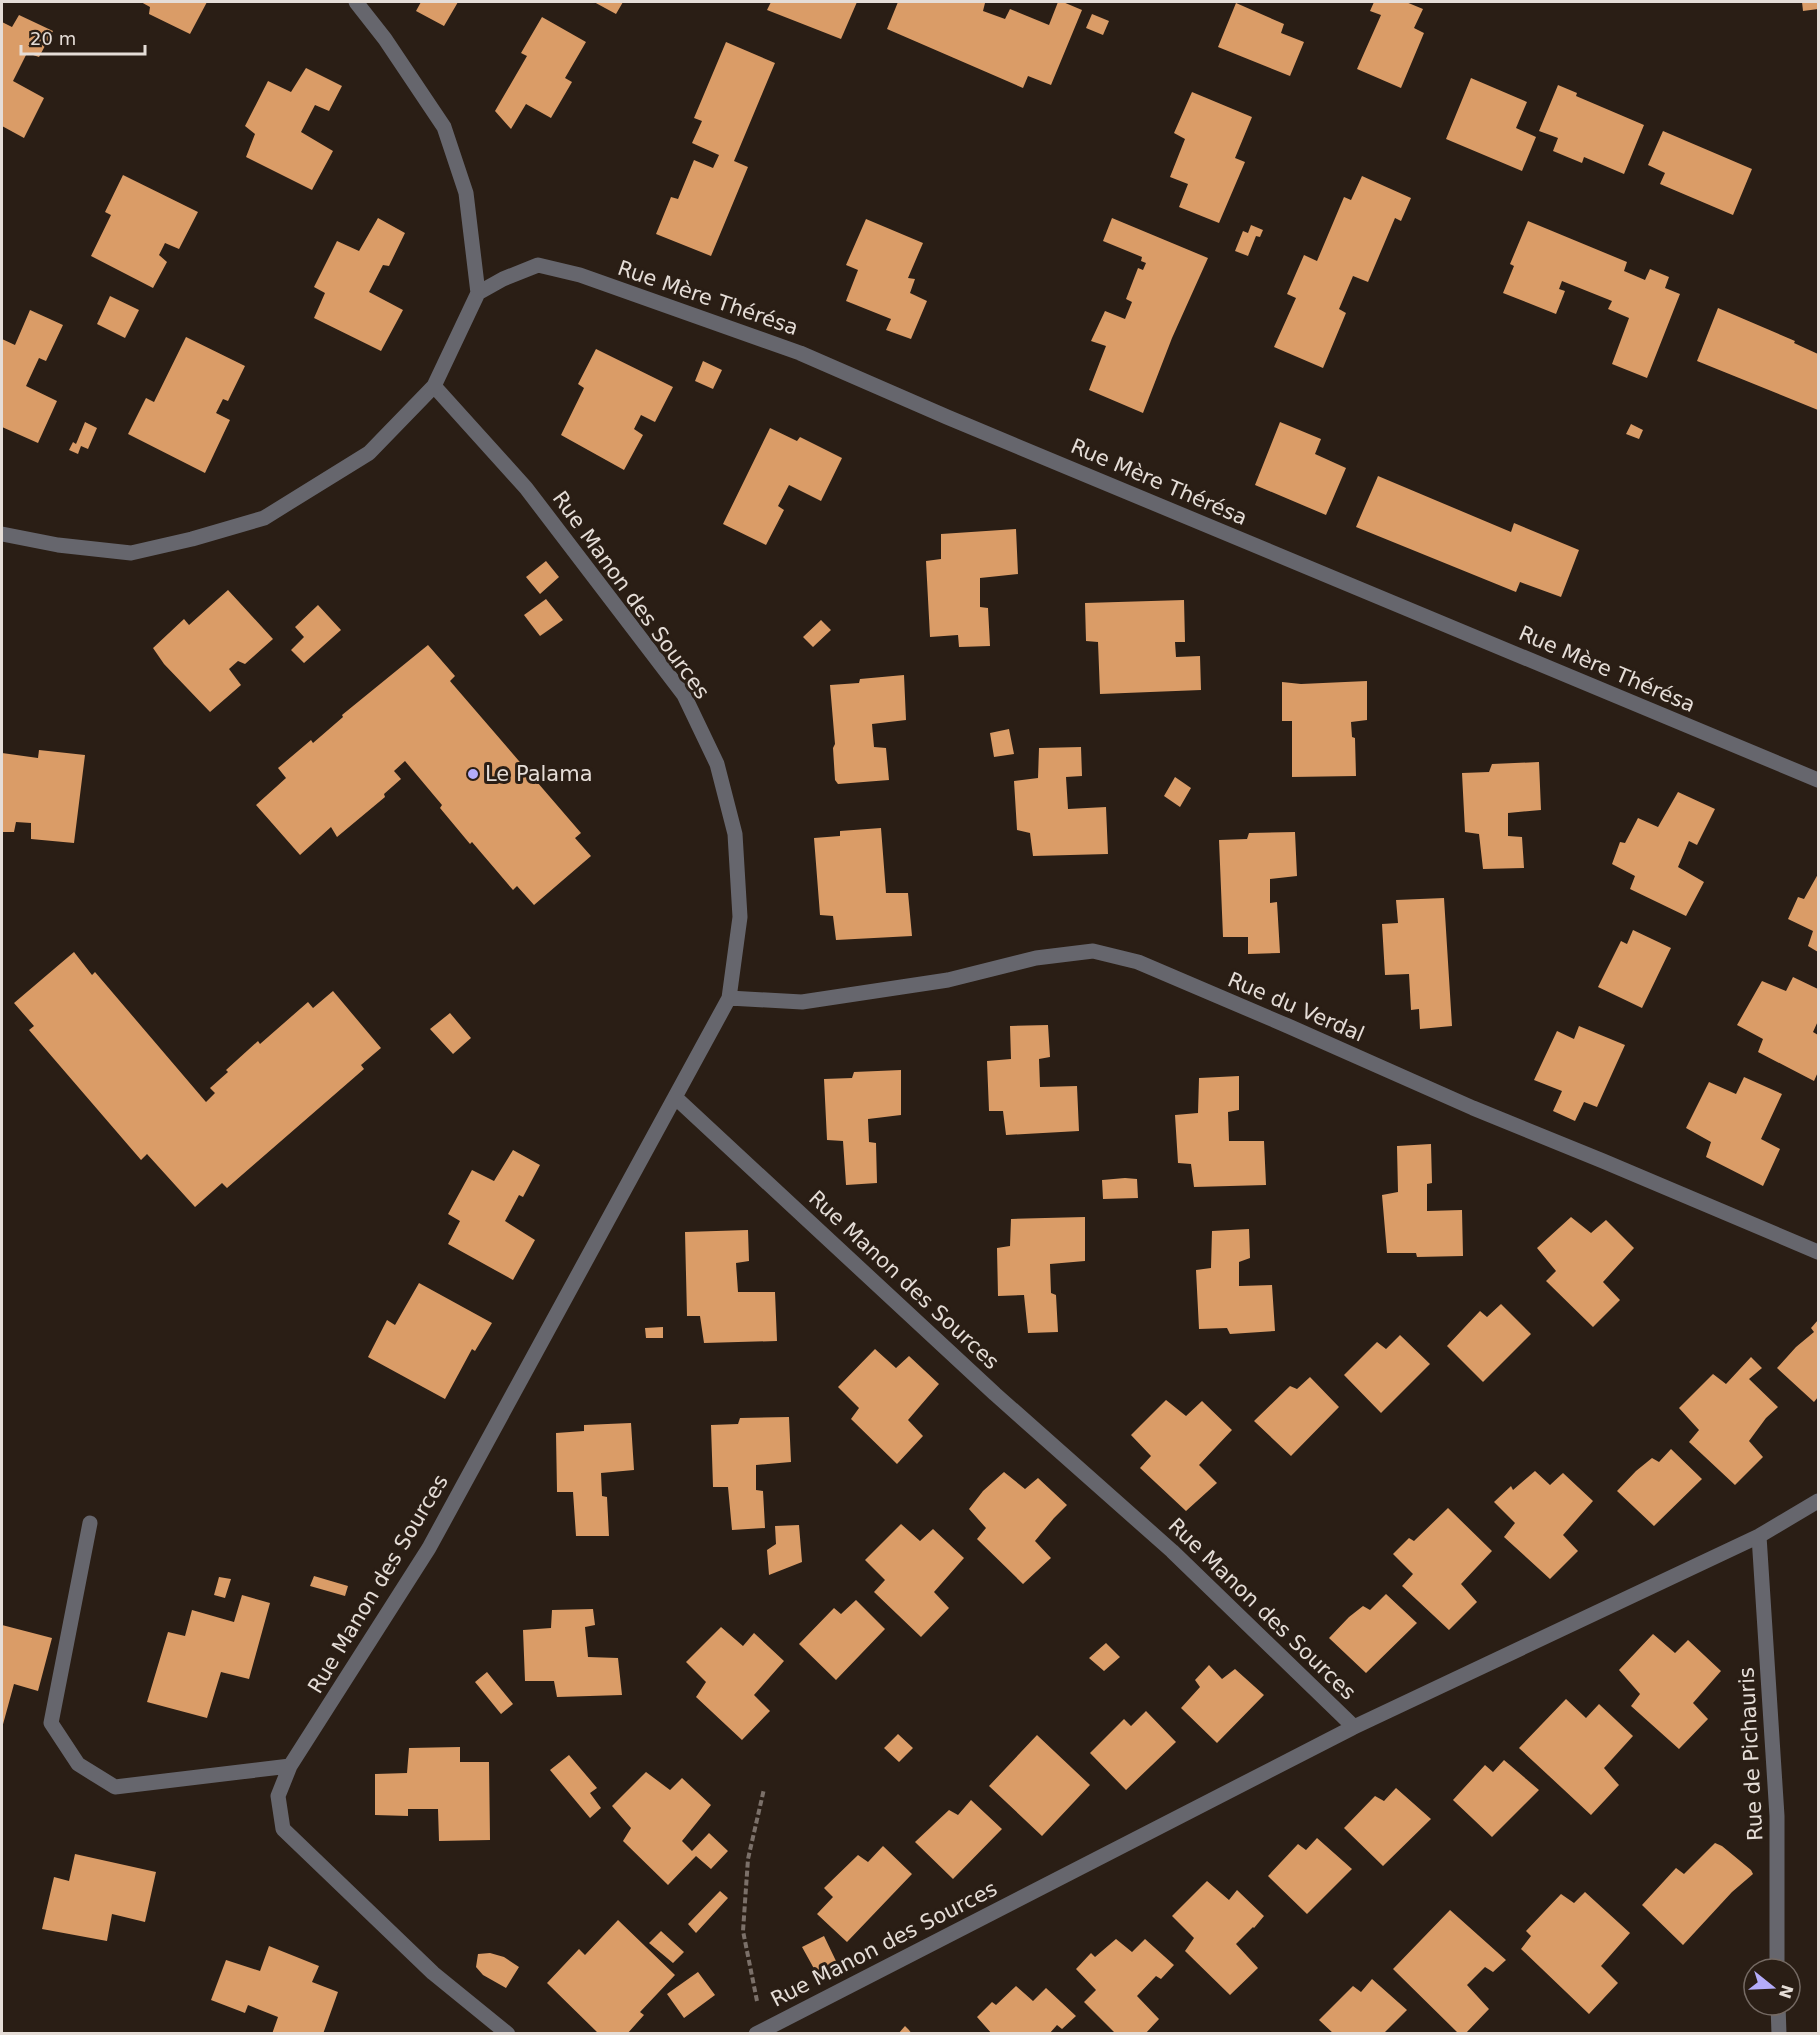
<svg xmlns="http://www.w3.org/2000/svg" width="1820" height="2035" viewBox="0 0 1820 2035" font-family="'DejaVu Sans',sans-serif">
  <style>
    .building { fill: #da9c67 }
    .lines { fill: none; stroke-linecap: round; stroke-linejoin: round }
    .path { stroke: #7b7069; stroke-width: 4; stroke-dasharray: 6 3; stroke-linecap: butt }
    .minor { stroke: #66666d; stroke-width: 15 }
    .poi-dot { fill: #b4acf9; stroke: #2a1e15; stroke-width: 2 }
    .labels { text-anchor: middle; dominant-baseline: central; stroke-width: 6; stroke-linejoin: round; paint-order: stroke }
    .street-label { font-size: 21px; fill: #e5ddd7; stroke: #2a1e15 }
    .poi-label { font-size: 21px; fill: #e5ddd7; stroke: #2a1e15; text-anchor: start }
  </style>
  <rect width="100%" height="100%" fill="#2a1e15"/>
  <path class="building" d="M141 2H207L190 34 149 14 150 7Z
    M421 2H458L444 26 416 11Z
    M594 2H623L616 14Z
    M771 2H857L841 39 767 10Z
    M898 2H982L985 3 983 11 1005 19 1010 9 1049 25 1058 2H1063L1082 10 1051 85 1028 76 1023 88 887 29Z
    M1374 2H1406L1423 9 1414 28 1424 33 1401 88 1357 69 1381 15 1370 11Z
    M1802 2H1818V9L1803 11Z
    M1236 3 1284 24 1281 33 1304 42 1290 76 1218 47Z
    M1092 14 1109 21 1103 35 1086 28Z
    M19 15 53 31 39 57 27 53 13 81 44 98 24 138 2 126V22L12 27Z
    M542 17 586 42 565 78 572 82 551 118 526 104 511 129 495 111 527 56 521 53Z
    M726 42 775 63 734 161 748 167 711 256 656 234 671 197 678 199 694 160 713 168 719 155 692 143 702 121 694 118Z
    M306 68 342 86 329 111 315 105 301 132 333 151 312 190 246 157 255 134 245 126 268 81 291 92Z
    M1471 78 1527 102 1516 128 1536 137 1522 171 1446 139Z
    M1558 85 1577 93 1576 96 1644 125 1624 174 1584 157 1582 163 1553 151 1558 138 1539 131Z
    M1192 92 1252 117 1235 158 1245 162 1219 223 1179 207 1188 184 1170 177 1185 139 1174 133Z
    M1663 131 1752 169 1733 215 1660 184 1665 173 1648 165Z
    M123 175 198 212 179 249 165 243 159 255 167 262 153 288 91 256 111 215 105 212Z
    M1362 176 1411 198 1401 221 1395 218 1368 282 1353 276 1339 309 1346 313 1323 368 1274 347 1296 298 1287 294 1304 255 1317 261 1344 197 1351 200Z
    M378 218 405 233 389 266 383 265 369 292 403 310 381 351 314 318 325 293 314 287 337 241 359 251Z
    M1112 218 1208 258 1172 338 1143 413 1089 390 1106 346 1091 341 1105 311 1125 319 1132 302 1126 299 1138 268 1143 270 1146 263 1141 261 1142 257 1103 241Z
    M866 219 923 243 908 278 915 279 910 293 927 301 911 339 886 330 891 319 846 301 858 270 846 265Z
    M1528 221 1627 262 1624 271 1645 280 1650 269 1669 277 1665 288 1680 294 1647 378 1612 364 1629 318 1608 309 1612 301 1562 281 1559 289 1565 291 1556 314 1503 293 1514 266 1510 264Z
    M1251 225 1263 230 1260 237 1256 236 1248 256 1235 251 1243 231 1248 233Z
    M110 296 139 310 125 338 97 324Z
    M1718 308 1795 341 1794 343 1818 354V410L1697 361Z
    M30 310 63 325 46 361 39 358 26 386 57 401 38 443 2 427V339L15 345Z
    M186 337 245 366 228 401 223 399 216 413 230 420 205 473 128 434 146 398 154 402Z
    M596 349 673 387 655 422 641 415 634 429 643 435 624 470 561 435 584 388 578 384Z
    M703 361 722 370 713 389 695 381Z
    M85 422 97 428 88 449 81 446 78 454 69 450 73 442 76 444Z
    M1280 422 1321 439 1315 454 1346 468 1326 515 1255 485Z
    M1631 424 1643 430 1639 439 1626 434Z
    M770 428 797 441 800 437 842 458 821 501 789 485 778 506 784 510 766 545 723 524Z
    M1378 476 1511 532 1514 523 1579 550 1561 597 1520 582 1516 592 1356 527Z
    M1016 529 1018 574 980 578V607L988 608 990 646 959 647 958 635 930 637 926 561 941 559V534Z
    M546 561 559 577 540 594 526 577Z
    M228 590 273 639 245 664 238 661 229 669 241 685 210 712 164 664 153 648 184 619 189 625Z
    M546 599 563 620 540 636 524 615Z
    M1184 600 1185 642H1175L1176 657 1200 656 1201 690 1100 694 1098 642 1086 641 1085 603Z
    M318 605 341 630 304 663 291 650 304 637 295 627Z
    M821 620 831 630 813 647 803 637Z
    M428 645 455 676 450 681 581 833 575 838 591 856 534 905 517 886 513 890 472 842 470 844 440 808 442 805 405 761 394 771 401 779 384 794 385 797 337 837 331 827 300 855 256 805 286 778 278 768 311 740 313 743 343 717 342 715Z
    M904 675 906 720 872 724 874 747 886 748 889 780 838 784 835 780 833 748 835 744 830 685 859 683 860 679Z
    M1367 681V720L1351 722 1352 737 1355 738 1356 776 1292 777V721H1282V682L1301 684Z
    M1009 729 1014 754 994 757 990 733Z
    M1081 747 1082 776 1066 777 1068 809 1106 807 1108 854 1033 856 1030 833 1017 830 1014 781 1038 778 1039 748Z
    M39 750 85 755 74 843 31 839V823L16 822 14 832H2V753L38 758Z
    M1539 762 1541 810 1508 813V836L1522 837 1524 868 1483 869 1479 834 1465 832 1462 773 1489 772 1492 764Z
    M1175 777 1191 788 1180 807 1164 796Z
    M1678 792 1715 809 1697 845 1689 841 1678 867 1704 882 1686 916 1630 889 1635 876 1612 864 1620 842 1625 843 1638 818 1658 827Z
    M881 828 886 893H908L912 936 836 940 833 916 820 915 814 838 840 836V831Z
    M1295 832 1297 876 1270 879V903L1277 902 1280 953 1248 954V937H1223L1219 840 1247 839 1249 833Z
    M1818 874V952L1808 946 1813 931 1788 919 1798 897 1804 899Z
    M1444 898 1452 1026 1420 1029 1419 1009 1411 1010 1409 974 1385 975 1382 924 1398 923 1396 900Z
    M1633 930 1671 948 1642 1008 1598 987 1621 941 1627 944Z
    M74 952 92 975 95 972 206 1102 215 1093 210 1088 228 1072 226 1070 258 1041 260 1044 308 1002 313 1008 333 991 381 1048 361 1065 364 1069 227 1188 222 1183 195 1207 147 1154 141 1160 29 1030 34 1026 14 1003Z
    M1793 977 1818 989V1021L1813 1032 1818 1035V1072L1814 1081 1758 1052 1763 1039 1737 1025 1762 981 1786 991Z
    M450 1013 471 1038 453 1054 430 1029Z
    M1048 1025 1050 1057 1039 1059 1040 1087 1077 1086 1079 1131 1006 1135 1003 1111H989L987 1061 1011 1059 1010 1026Z
    M1579 1026 1625 1045 1597 1107 1584 1102 1575 1121 1553 1111 1562 1091 1534 1080 1557 1031 1574 1039Z
    M901 1070V1115L868 1119 869 1142 876 1143 877 1183 846 1185 843 1141 827 1140 824 1079 852 1078 854 1072Z
    M1239 1076V1110L1228 1112 1229 1141H1264L1266 1185 1194 1187 1191 1164 1178 1163 1175 1115 1198 1113 1199 1078Z
    M1744 1077 1782 1094 1761 1139 1780 1149 1763 1186 1706 1157 1711 1142 1686 1128 1709 1082 1736 1094Z
    M1431 1144 1432 1183 1427 1184V1211L1462 1210 1463 1256 1417 1257 1416 1253H1387L1382 1195 1398 1192 1397 1146Z
    M513 1150 540 1165 523 1197 519 1195 505 1221 535 1240 513 1280 448 1244 460 1221 448 1214 472 1170 494 1181Z
    M1125 1178 1137 1179 1138 1198 1103 1199 1102 1180Z
    M1085 1217V1261L1050 1264 1051 1293 1056 1295 1058 1332 1028 1333 1024 1295 998 1296 997 1248 1010 1246 1011 1219Z
    M1571 1217 1591 1233 1606 1220 1634 1248 1603 1282 1620 1300 1593 1327 1546 1281 1556 1271 1537 1248Z
    M1249 1229 1250 1258 1239 1262V1286L1272 1285 1275 1331 1230 1334 1227 1328 1199 1329 1196 1270 1211 1268 1212 1231Z
    M748 1230 749 1261 736 1263 738 1292H775L777 1341 704 1343 700 1316H687L685 1232Z
    M419 1283 492 1323 475 1351 472 1349 445 1399 368 1357 387 1320 395 1325Z
    M1501 1304 1531 1334 1483 1382 1447 1346 1480 1311 1487 1317Z
    M1818 1320V1397L1814 1402 1777 1368 1796 1347 1814 1332 1811 1328Z
    M663 1327V1338H646L645 1328Z
    M1400 1335 1430 1364 1381 1413 1344 1375 1377 1342 1386 1349Z
    M875 1349 896 1368 909 1356 939 1384 908 1420 923 1436 897 1464 851 1419 859 1408 838 1387Z
    M1751 1357 1762 1368 1749 1379 1778 1407 1766 1418 1749 1441 1763 1457 1735 1485 1689 1442 1699 1430 1679 1408 1713 1374 1726 1384Z
    M1310 1377 1339 1407 1291 1456 1254 1421 1290 1386 1297 1389Z
    M1166 1400 1186 1416 1202 1401 1232 1430 1199 1465 1217 1483 1186 1511 1140 1468 1151 1456 1131 1435Z
    M789 1417 791 1462 756 1465V1490L763 1491 765 1528 732 1530 728 1487H713L711 1425 738 1424 740 1418Z
    M631 1423 634 1470 601 1473 602 1496 607 1497 609 1536H576L573 1492H557L556 1433 584 1431V1425Z
    M1671 1449 1702 1479 1654 1526 1617 1491 1636 1471 1652 1458 1659 1462Z
    M1535 1471 1550 1485 1563 1473 1593 1501 1563 1535 1578 1551 1550 1579 1504 1537 1515 1523 1494 1502 1511 1486 1513 1490Z
    M1004 1472 1025 1489 1038 1478 1067 1505 1054 1518 1035 1541 1051 1558 1023 1584 977 1539 986 1528 969 1509 983 1491Z
    M1448 1508 1492 1551 1461 1584 1477 1602 1449 1630 1402 1586 1413 1574 1393 1554 1409 1538 1414 1541Z
    M901 1524 920 1541 933 1529 964 1558 934 1592 949 1608 921 1637 874 1592 885 1580 865 1560Z
    M799 1525 802 1562 769 1575 767 1550 776 1544 775 1526Z
    M314 1576 348 1586 345 1596 310 1586Z
    M219 1577 231 1579 225 1598 214 1595Z
    M1386 1594 1417 1623 1366 1673 1329 1638 1349 1617 1363 1606 1370 1610Z
    M242 1595 270 1603 249 1679 221 1672 207 1718 147 1702 168 1632 185 1636 192 1610 234 1622Z
    M856 1600 885 1629 836 1680 799 1644 834 1608 841 1614Z
    M593 1609 595 1625 585 1627 588 1657 618 1658 622 1695 557 1697 554 1681H525L523 1630 551 1628 552 1610Z
    M2 1625 52 1638 38 1691 14 1684 2 1728Z
    M721 1627 743 1646 754 1633 784 1661 754 1695 770 1711 742 1740 696 1697 706 1682 686 1662Z
    M1653 1634 1675 1653 1688 1640 1721 1671 1693 1703 1708 1719 1679 1749 1631 1706 1640 1694 1619 1670Z
    M1106 1643 1120 1657 1104 1671 1089 1658Z
    M1209 1665 1222 1679 1235 1669 1264 1695 1217 1743 1181 1708 1200 1687 1195 1680Z
    M487 1672 513 1704 501 1714 475 1682Z
    M1566 1699 1586 1718 1599 1704 1633 1736 1604 1768 1619 1785 1591 1815 1519 1748Z
    M1146 1711 1176 1742 1126 1790 1090 1753 1124 1719 1131 1726Z
    M898 1734 913 1748 899 1762 884 1748Z
    M1037 1735 1090 1785 1042 1836 989 1786Z
    M460 1747V1762H489L490 1840 439 1841 438 1809H408V1816L375 1815V1774L407 1773 409 1748Z
    M569 1755 597 1788 590 1793 601 1808 590 1818 550 1770Z
    M1504 1760 1539 1790 1492 1837 1453 1800 1485 1765 1493 1772Z
    M646 1772 670 1790 682 1778 711 1805 682 1841 692 1851 709 1833 728 1851 711 1869 696 1856 668 1885 623 1841 631 1828 612 1806Z
    M1396 1788 1431 1819 1383 1866 1344 1828 1375 1796 1384 1801Z
    M971 1800 1002 1829 953 1879 915 1842 949 1810 958 1815Z
    M1317 1838 1352 1869 1307 1914 1268 1876 1298 1844 1306 1850Z
    M1715 1843 1722 1846 1751 1870 1753 1874 1732 1892 1683 1945 1642 1905 1676 1868 1684 1874Z
    M883 1846 912 1874 847 1942 817 1914 833 1897 824 1888 858 1855 868 1862Z
    M75 1854 156 1872 145 1922 112 1914 107 1941 42 1929 54 1877 69 1881Z
    M1207 1881 1229 1900 1237 1890 1264 1916 1254 1928 1253 1927 1236 1944 1258 1968 1230 1995 1185 1951 1194 1938 1172 1916Z
    M720 1891 728 1898 696 1933 688 1924Z
    M1585 1892 1630 1933 1601 1966 1618 1983 1589 2014 1521 1949 1531 1936 1526 1931 1561 1894 1574 1903Z
    M1450 1910 1506 1960 1493 1972 1485 1967 1467 1985 1489 2009 1465 2034H1459L1393 1969Z
    M618 1920 675 1975 640 2012 644 2015 627 2034H599L547 1983 579 1949 585 1955Z
    M661 1931 684 1952 673 1963 649 1943Z
    M824 1936 836 1961 817 1974 802 1947Z
    M1116 1939 1132 1952 1145 1939 1174 1965 1161 1979 1156 1976 1137 1996 1159 2019 1145 2034H1116L1084 2002 1096 1990 1076 1969 1091 1953 1095 1957Z
    M269 1946 319 1966 312 1982 338 1992 323 2034H272L278 2017 248 2005 245 2013 211 2000 226 1960 260 1971Z
    M490 1953 504 1957 519 1967 506 1988 483 1975 476 1967 478 1954Z
    M698 1972 715 1995 684 2018 667 1994Z
    M1372 1979 1407 2010 1383 2034H1334L1319 2020 1353 1986 1361 1992Z
    M1016 1986 1033 2001 1046 1988 1076 2016 1062 2029 1057 2025 1049 2034H992L977 2017 992 2002 996 2005Z
    M905 2026 909 2030 912 2034H898Z"/>
  <g class="lines">
    <path class="path" d="M757 2001 743 1931 748 1859 764 1789"/>
    <path class="minor" d="M356 2 385 39 444 127 466 193 478 293
      M478 293 503 279 538 265 580 275 800 353 947 417 1818 780
      M434 386 526 488 684 695 717 764 735 834 740 917 729 998 429 1548 290 1766 278 1796 283 1829 433 1973 508 2034
      M2 534 58 545 131 553 192 539 264 518 369 453 434 386 478 293
      M729 998 802 1002 948 980 1036 958 1093 951 1138 962 1288 1026 1473 1108 1603 1161 1818 1252
      M676 1098 995 1394 1172 1551 1354 1727
      M90 1523 51 1723 78 1764 115 1787 290 1766
      M1759 1536 1777 1816V1969
      M1778 2005 1779 2034
      M756 2034 1354 1727 1759 1536 1818 1501"/>
  </g>
  <circle class="poi-dot" cx="473" cy="774" r="6"/>
  <g class="labels">
    <g class="street-label">
      <text transform="translate(708 298) rotate(19)">Rue Mère Thérésa</text>
      <text transform="translate(1159 482) rotate(23)">Rue Mère Thérésa</text>
      <text transform="translate(631 595) rotate(54)">Rue Manon des Sources</text>
      <text transform="translate(1607 669) rotate(23)">Rue Mère Thérésa</text>
      <text transform="translate(1296 1007) rotate(23)">Rue du Verdal</text>
      <text transform="translate(904 1280) rotate(43)">Rue Manon des Sources</text>
      <text transform="translate(378 1584) rotate(-59)">Rue Manon des Sources</text>
      <text transform="translate(1262 1609) rotate(44)">Rue Manon des Sources</text>
      <text transform="translate(1751 1754) rotate(-93)">Rue de Pichauris</text>
      <text transform="translate(884 1944) rotate(-27)">Rue Manon des Sources</text>
    </g>
    <g class="poi-label">
      <text x="485" y="774">Le Palama</text>
    </g>
  </g>
  <rect width="1820" height="2035" fill="none" stroke="#e5ddd7" stroke-width="6"/>
  <g transform="translate(1772 1987) rotate(108)"><circle r="28" fill="#2a1e15" stroke="#756a63" stroke-width="1.5"/>
  <path d="M0-4.5L10 22L0 15L-10 22Z" fill="#b4acf9"/>
  <text y="-9" font-size="16" font-weight="bold" text-anchor="middle" fill="#e5ddd7">N</text>
  </g>
  <path d="M21 45v9h124v-9" fill="none" stroke="#e5ddd7" stroke-width="3"/>
  <text x="30" y="45" font-size="18" fill="#e5ddd7" stroke="#2a1e15" stroke-width="4.5" paint-order="stroke">20 m</text>
</svg>
